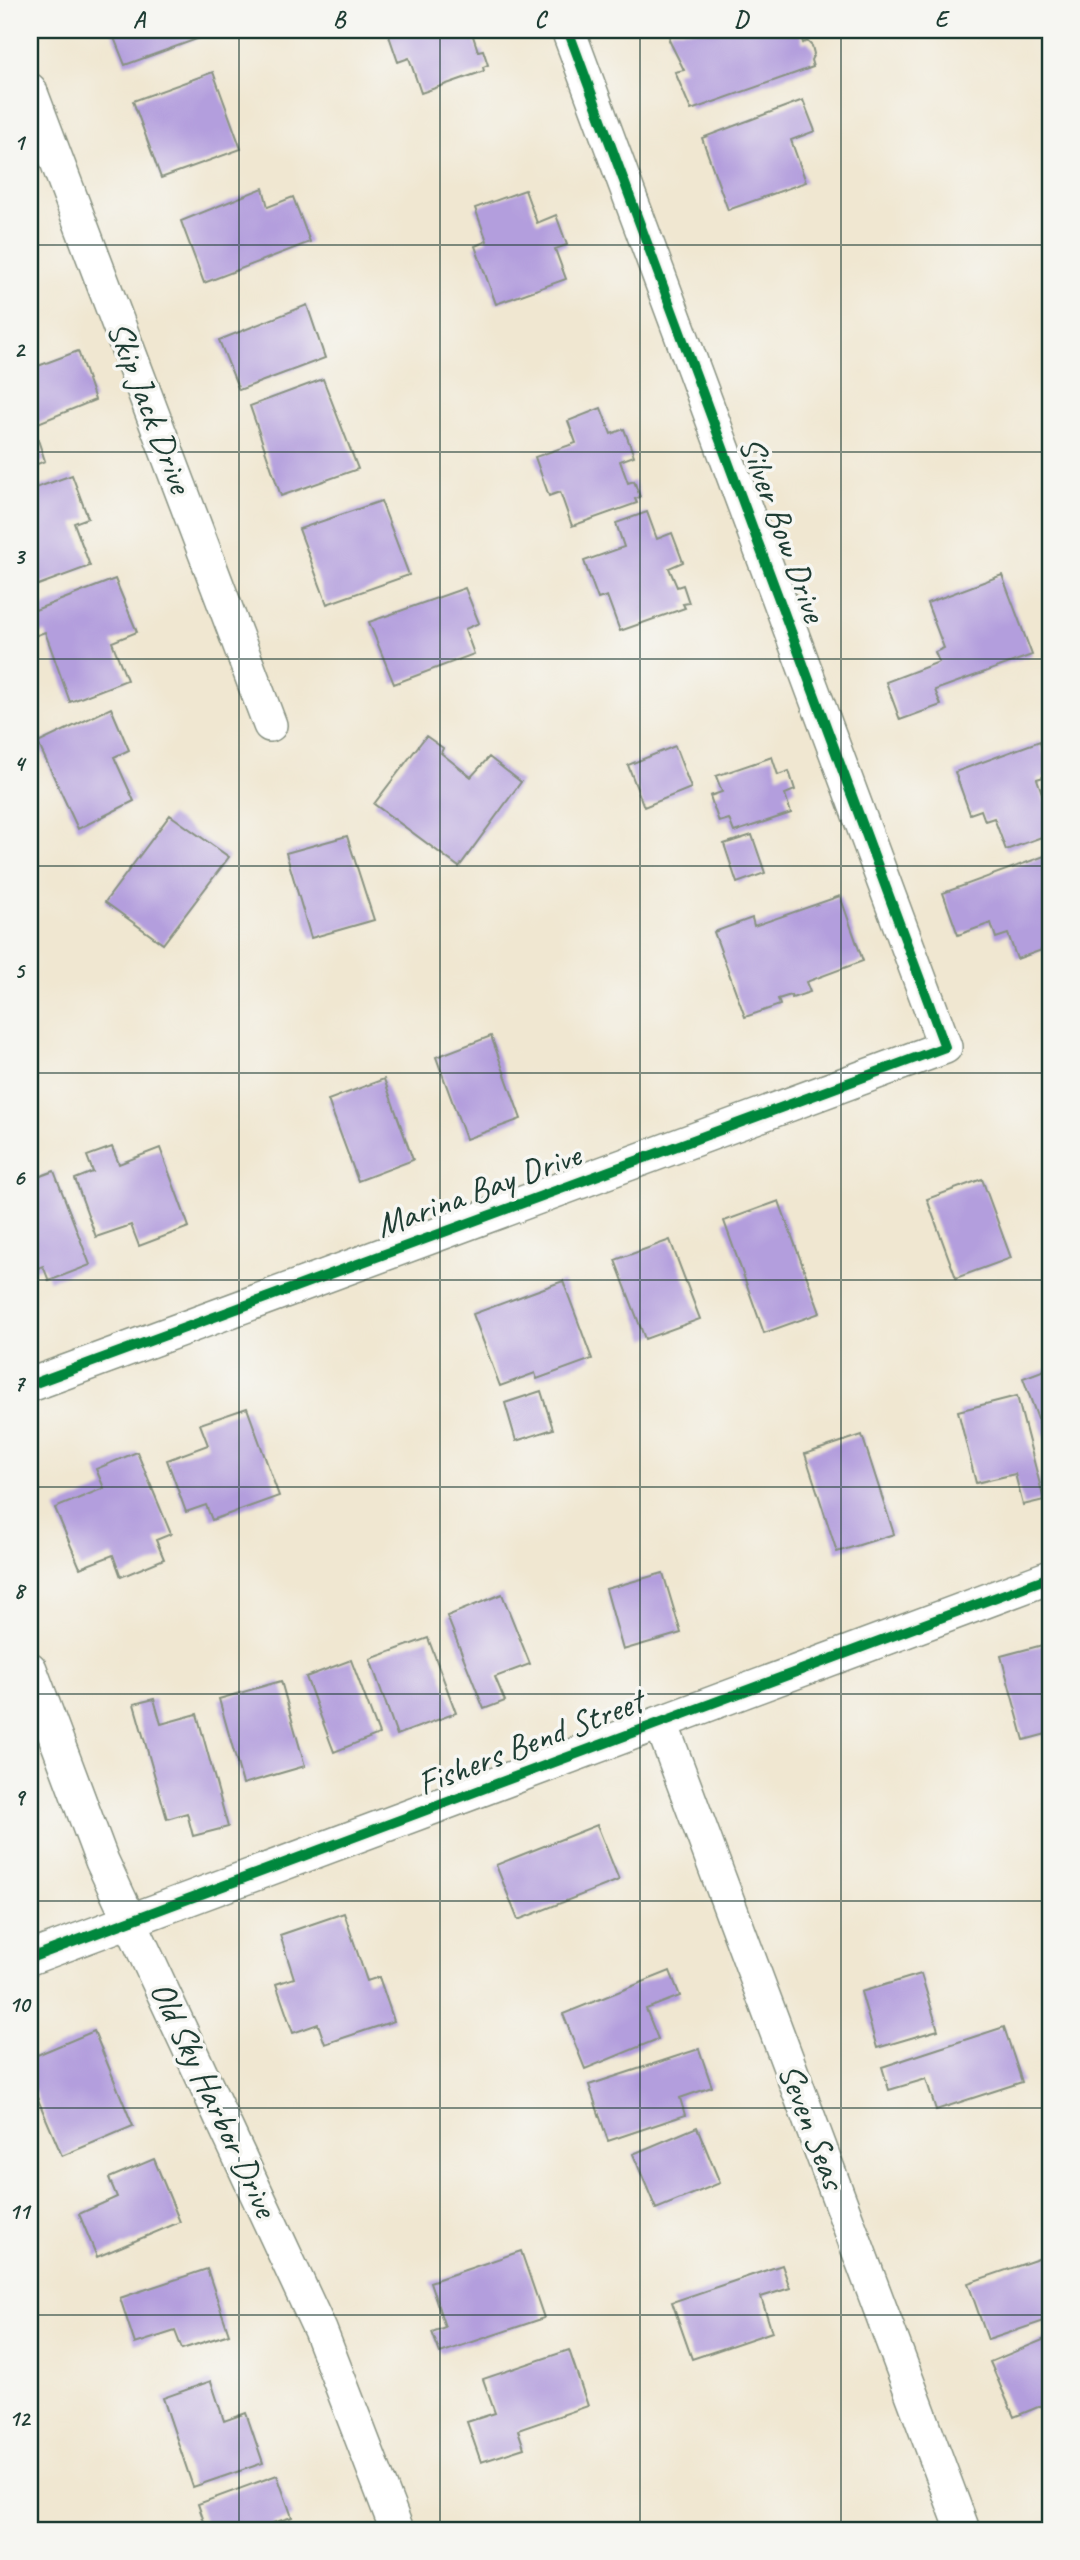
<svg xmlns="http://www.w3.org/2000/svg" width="1080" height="2560" viewBox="0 0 1080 2560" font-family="Caveat,sans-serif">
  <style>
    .building { fill: #b39edd }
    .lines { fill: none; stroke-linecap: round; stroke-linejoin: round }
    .minor-casing { stroke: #889282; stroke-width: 36 }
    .minor { stroke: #fff; stroke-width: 33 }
    .cycleway-casing { stroke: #f6f6f2; stroke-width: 15 }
    .cycleway { stroke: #00873e; stroke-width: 10 }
    .grid { fill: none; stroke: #1f3d34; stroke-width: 2; stroke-opacity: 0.55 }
    .labels { text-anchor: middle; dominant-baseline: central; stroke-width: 7; stroke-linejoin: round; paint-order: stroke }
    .street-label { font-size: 35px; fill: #1f3d34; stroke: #f6f6f2 }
    .neatline { fill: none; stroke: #1f3d34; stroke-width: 2.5 }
    .grid-label { font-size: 23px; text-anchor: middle; font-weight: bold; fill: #1f3d34 }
  </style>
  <rect width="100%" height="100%" fill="#f6f6f2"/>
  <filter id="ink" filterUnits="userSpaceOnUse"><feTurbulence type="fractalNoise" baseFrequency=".0143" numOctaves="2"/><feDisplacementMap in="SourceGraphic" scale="14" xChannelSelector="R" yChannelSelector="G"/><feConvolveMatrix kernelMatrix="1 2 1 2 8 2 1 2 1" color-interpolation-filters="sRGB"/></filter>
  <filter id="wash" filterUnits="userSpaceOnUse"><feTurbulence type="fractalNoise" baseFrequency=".00686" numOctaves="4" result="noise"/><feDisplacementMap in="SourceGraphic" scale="28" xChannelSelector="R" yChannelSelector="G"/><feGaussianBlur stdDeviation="1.57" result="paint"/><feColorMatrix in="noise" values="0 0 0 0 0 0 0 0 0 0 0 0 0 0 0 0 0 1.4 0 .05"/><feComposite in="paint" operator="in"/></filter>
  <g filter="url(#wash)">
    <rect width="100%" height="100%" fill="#f0e7d1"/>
    <g id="blocks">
      <path class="building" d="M111 30H206L208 35 125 65Z
        M387 30H471L478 51 483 50 488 65 483 67 484 71 421 93 409 58 398 62Z
        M671 30H799L803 43 807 41 812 46 814 54 811 60 813 67 691 110 675 72 684 70 669 40Z
        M213 72 241 149 161 178 133 101Z
        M803 100 815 131 791 140 806 182 728 210 702 138Z
        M263 188 268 207 293 197 310 242 204 283 181 221Z
        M525 190 537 223 556 215 567 245 555 249 566 279 496 304 475 246 487 241 475 208Z
        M307 305 325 358 239 390 219 340Z
        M78 351 95 400 33 425 45 461 30 467V369Z
        M323 379 358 469 281 496 250 406Z
        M601 408 611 434 624 429 634 456 620 461 628 483 634 481 640 497 635 499 637 503 572 526 560 492 549 496 535 457 576 443 568 421Z
        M72 475 88 518 74 523 90 566 30 588V490Z
        M381 501 409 575 327 604 299 529Z
        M647 512 657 539 672 533 683 562 669 568 677 587 683 585 689 603 683 604 685 608 620 631 607 596 598 599 584 561 624 547 616 523Z
        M1002 575 1032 655 935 690 941 705 900 720 886 682 939 662 935 652 944 648 927 603Z
        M115 579 137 632 112 642 127 680 70 702 45 632 32 637 30 632V612Z
        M465 588 479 623 465 629 474 654 394 684 369 622Z
        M111 708 129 750 114 757 134 801 78 829 38 743Z
        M426 736 443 748 441 753 471 777 489 757 521 782 459 867 374 804Z
        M1040 741 1050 775 1037 779 1050 816V834L1006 850 994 818 985 821 981 810 970 814 955 772Z
        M675 746 691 788 644 807 628 765Z
        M772 757 778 775 789 771 795 790 785 794 791 813 734 832 729 819 719 822 710 796 722 792 716 776Z
        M170 815 229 857 163 944 105 902Z
        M752 835 765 873 737 883 724 844Z
        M347 836 374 920 311 938 286 853Z
        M1050 854V947L1017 959 1008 934 996 938 991 923 958 935 943 893Z
        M840 896 863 961 806 982 810 992 792 998 791 995 778 999 780 1005 745 1017 714 932 752 918 754 926Z
        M491 1036 521 1119 466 1139 436 1057Z
        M384 1079 413 1160 358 1181 328 1100Z
        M112 1147 119 1164 160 1148 189 1227 139 1246 131 1225 96 1237 75 1179 93 1172 87 1156Z
        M54 1171 90 1265 49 1281 43 1266 30 1271V1180Z
        M982 1179 1011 1258 956 1278 927 1199Z
        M779 1201 820 1313 764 1333 724 1221Z
        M670 1240 700 1319 645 1339 615 1260Z
        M563 1281 592 1359 537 1379 535 1373 500 1386 473 1314Z
        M1050 1368V1452L1023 1378Z
        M541 1391 553 1429 516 1441 505 1403Z
        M1017 1396 1044 1500 1023 1505 1015 1474 976 1483 958 1411Z
        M247 1408 279 1496 212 1520 206 1505 186 1512 167 1460 208 1445 200 1424Z
        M862 1435 894 1534 837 1552 805 1454Z
        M137 1452 171 1534 156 1540 164 1559 121 1577 113 1555 80 1568 55 1508 104 1488 96 1469Z
        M663 1573 681 1633 623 1650 606 1589Z
        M502 1594 530 1664 495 1677 505 1701 484 1709 447 1616Z
        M428 1638 456 1713 397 1735 370 1659Z
        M1050 1643V1733L1024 1740 1001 1656Z
        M351 1660 379 1734 334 1752 306 1677Z
        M281 1681 305 1766 243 1784 219 1699Z
        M154 1699 161 1724 197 1714 228 1827 193 1836 187 1813 167 1819 134 1704Z
        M597 1825 619 1880 518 1920 496 1865Z
        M344 1913 367 1981 379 1977 394 2021 325 2044 318 2024 293 2033 276 1984 294 1978 280 1935Z
        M670 1971 680 1996 646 2009 658 2039 585 2069 563 2014Z
        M921 1974 938 2030 877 2048 861 1992Z
        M1004 2027 1022 2082 936 2110 926 2079 889 2090 882 2067Z
        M94 2031 133 2126 62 2156 30 2081V2058Z
        M699 2049 712 2087 680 2098 685 2115 608 2141 589 2085Z
        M697 2127 720 2183 656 2209 633 2154Z
        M154 2159 180 2222 97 2257 79 2214 117 2197 109 2178Z
        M521 2251 544 2318 440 2353 432 2332 445 2327 430 2282Z
        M1050 2255V2319L988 2340 968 2283Z
        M782 2265 790 2288 761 2297 772 2332 692 2359 672 2302Z
        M207 2269 229 2334 182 2349 175 2331 135 2344 120 2298Z
        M1050 2337V2402L1014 2417 990 2362Z
        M569 2350 588 2406 518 2430 524 2448 481 2462 467 2422 495 2413 483 2379Z
        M211 2381 224 2421 246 2413 263 2463 193 2487 163 2398Z
        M277 2475 292 2517 273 2523 275 2530H207L198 2504Z"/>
    </g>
  </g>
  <g filter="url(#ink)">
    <use href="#blocks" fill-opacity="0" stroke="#889282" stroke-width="2"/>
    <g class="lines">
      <g class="minor-casing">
        <path id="minor" d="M30 90 270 725
          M30 1385 945 1047 568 30
          M30 1669 102 1861 320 2330 397 2530
          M661 1723 963 2530
          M30 1958 1050 1577"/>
      </g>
      <use href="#minor" class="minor"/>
      <g class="cycleway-casing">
        <path id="cycleway" d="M30 1385 945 1047 568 30
          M30 1958 1050 1577"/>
      </g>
      <use href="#cycleway" class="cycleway"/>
    </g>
  </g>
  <path class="grid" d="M239 30V2530M440 30V2530M640 30V2530M841 30V2530M30 245H1050M30 452H1050M30 659H1050M30 866H1050M30 1073H1050M30 1280H1050M30 1487H1050M30 1694H1050M30 1901H1050M30 2108H1050M30 2315H1050"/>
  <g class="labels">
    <g class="street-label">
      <text transform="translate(150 407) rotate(69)">Skip Jack Drive</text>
      <text transform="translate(783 529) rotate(70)">Silver Bow Drive</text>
      <text transform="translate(478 1190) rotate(-20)">Marina Bay Drive</text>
      <text transform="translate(530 1742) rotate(-21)">Fishers Bend Street</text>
      <text transform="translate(214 2099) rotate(65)">Old Sky Harbor Drive</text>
      <text transform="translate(812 2126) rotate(69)">Seven Seas</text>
    </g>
  </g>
  <rect width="1080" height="2560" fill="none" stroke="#f6f6f2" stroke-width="77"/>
  <rect x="38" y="38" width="1004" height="2484" class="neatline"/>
  <g class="grid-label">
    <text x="139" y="27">A</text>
    <text x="339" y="27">B</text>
    <text x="540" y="27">C</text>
    <text x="741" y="27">D</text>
    <text x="941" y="27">E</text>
    <text x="19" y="150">1</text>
    <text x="19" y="357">2</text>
    <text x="19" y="564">3</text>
    <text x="19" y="771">4</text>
    <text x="19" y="978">5</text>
    <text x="19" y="1185">6</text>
    <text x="19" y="1391">7</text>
    <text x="19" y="1598">8</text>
    <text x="19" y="1805">9</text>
    <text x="19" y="2012">10</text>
    <text x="19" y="2219">11</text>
    <text x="19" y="2426">12</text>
  </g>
</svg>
